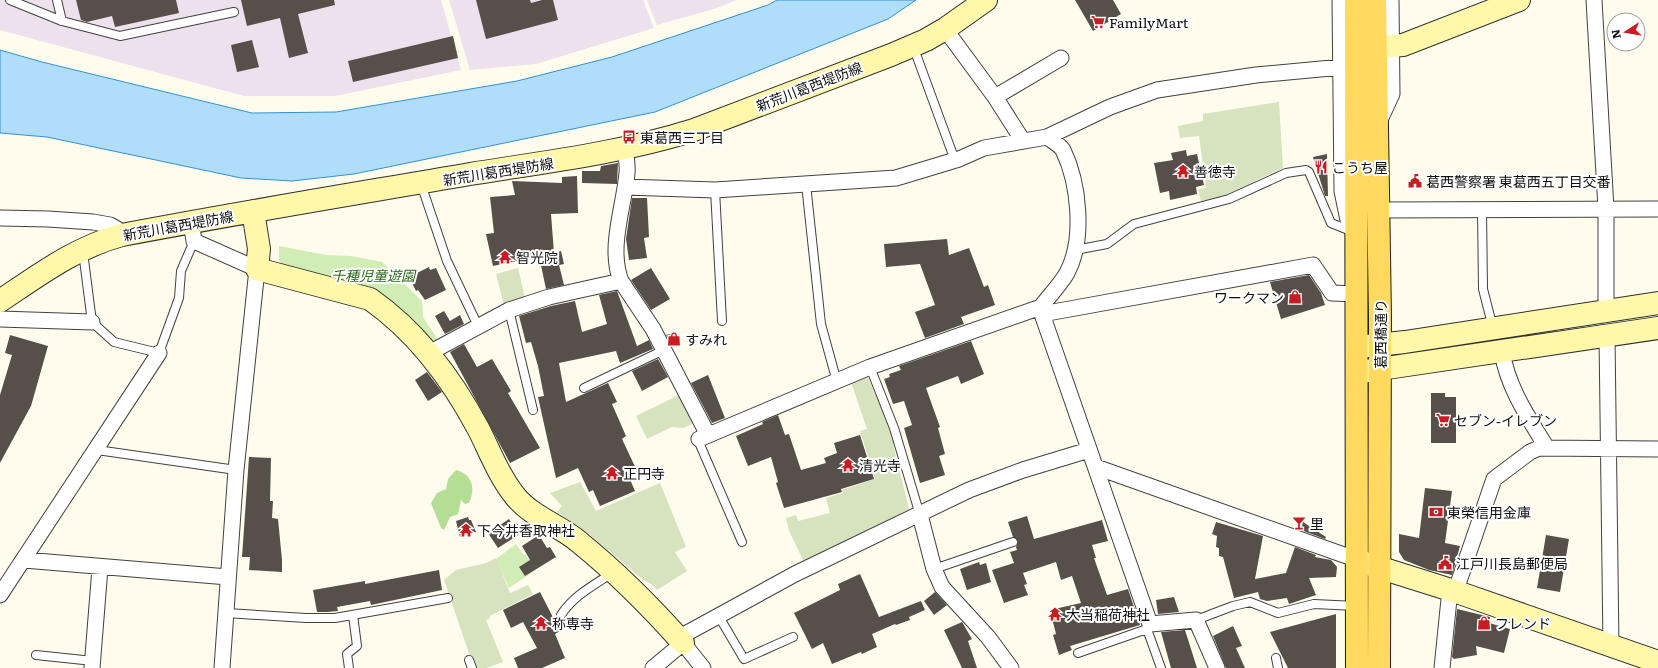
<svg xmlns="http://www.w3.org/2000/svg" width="1658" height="668" viewBox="0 0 1658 668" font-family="Literata,'Noto Sans JP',serif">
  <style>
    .industrial { fill: #ece1ed }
    .green { fill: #d1ecb5 }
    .forest { fill: #b4de93 }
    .cemetery { fill: #d6e3be }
    .water { fill: #afddfa; stroke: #3192d6 }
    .building { fill: #574f49 }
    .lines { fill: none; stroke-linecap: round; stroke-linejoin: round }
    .lane-casing { stroke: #414141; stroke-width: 10 }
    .street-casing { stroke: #414141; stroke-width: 17 }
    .secondary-casing { stroke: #303030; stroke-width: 24 }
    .primary-casing { stroke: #1f1f1f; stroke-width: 24 }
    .lane { stroke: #fff; stroke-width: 8 }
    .street { stroke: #fff; stroke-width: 15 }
    .secondary { stroke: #fff7a9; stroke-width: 22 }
    .primary { stroke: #ffda5e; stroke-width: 22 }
    .labels { text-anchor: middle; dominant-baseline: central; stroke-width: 4; stroke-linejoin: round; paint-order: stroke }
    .poi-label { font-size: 14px; fill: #0e0e0e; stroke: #fff; text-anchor: start }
    .street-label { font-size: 14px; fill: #0e0e0e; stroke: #fff }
    .park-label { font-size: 14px; font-style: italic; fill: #296a19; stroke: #fff }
  </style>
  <rect width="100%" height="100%" fill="#fffcee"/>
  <path class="industrial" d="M0 0H441L461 70 335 96H244L0 30Z
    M449 0H643L654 28 536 64 470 70Z
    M647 0H737L717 8 657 25Z"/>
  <path class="green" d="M279 246 326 255 351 256 382 262 422 301 423 317 440 343 431 347 389 300 286 269 279 261Z
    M516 544 524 555 525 554 536 570 509 588 496 559Z"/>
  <path class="forest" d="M456 470C472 474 476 488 469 503L465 504 461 500 458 514 450 517 444 530 441 528 431 503 437 493 446 489 448 479Z"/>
  <path class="cemetery" d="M1279 102 1283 168 1255 181V183L1232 196 1201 201 1198 189 1206 188 1199 136 1180 138 1178 126 1203 121V114Z
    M518 268 525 298 504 305 496 274Z
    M867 375 896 442 893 444 909 509 805 564 789 531 786 518 796 515 798 521 830 513 826 498 843 493 842 490 875 479 860 431 867 429 851 382Z
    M679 395 694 423 683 428 672 427 647 439 636 416Z
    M580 482 596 511 660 483 686 547 675 552 687 571 657 590 651 584 642 579 588 533 557 512 562 506 550 493Z
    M496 558 510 593 528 585 533 594 490 616V618L486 620 503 662 487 668H474L444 580 456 570 486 563Z"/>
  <path class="water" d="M777 0H916L888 19 655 112 354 174 292 181 241 178 47 137 0 133V50L42 62 252 113 336 112 517 81 612 57 768 5Z"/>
  <path class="building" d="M76 0H176L179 13 115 27 112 16 87 22 81 20Z
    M241 0H334L335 5 298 14 308 53 289 58 280 18 247 26Z
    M476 0H530L531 3 542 0H553L558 20 486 39Z
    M1075 0H1113L1121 14 1093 31Z
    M453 36 458 58 353 82 348 61Z
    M252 40 259 67 237 72 231 45Z
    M1186 150 1187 156 1197 154 1204 185 1196 187 1197 194 1170 200 1169 191 1160 193 1154 163 1173 160 1171 153Z
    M1327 154 1328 196H1325L1313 157Z
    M618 163 617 184 582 183V171H600L601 166Z
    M577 176 578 213 551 214 554 253 561 251 564 264 559 265 564 285 546 289 539 256 493 266 486 234 494 233 490 197 515 195 512 181 562 183V177Z
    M632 198H647L649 237 644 238 647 258 629 260 626 239Z
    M947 239 949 255 969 248 984 287 988 285 995 305 961 317 964 324 925 338 915 312 935 305 920 264 886 267 884 244Z
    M429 267 430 270 436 268 446 290 425 300 418 290 416 291 409 277Z
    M651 268 670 299 651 310 631 280Z
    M1309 275 1321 293 1325 305 1281 319 1270 282Z
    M617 291 637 346 649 340 653 349 620 363 616 351 559 363 566 402 608 383 617 402 612 404 626 436 622 439 638 473 629 477 635 491 600 506 593 490 589 492 578 468 556 478 538 397 544 396 538 366 531 342 526 343 519 316 551 306 575 301 582 332 607 324 599 295Z
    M444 311 450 321 460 315 464 324 445 334 435 316Z
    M675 333 678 344 672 346 666 335Z
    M10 335 48 346 31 406 0 463V395L12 355 5 353Z
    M971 341 984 374 961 384 958 376 926 388 940 427 938 428 945 454 939 456 945 475 920 483 904 428 912 425 904 401 893 404 884 379 890 377 889 374 901 370 899 366Z
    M464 344 477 367 492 359 511 391 508 393 540 448 510 463 450 352Z
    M658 359 668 377 642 391 632 371Z
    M427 372 442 392 428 401 415 380Z
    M708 375 725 418 712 423 691 383Z
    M1431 393H1445V397H1456V443H1431Z
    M778 415 785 435 789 434 801 470 826 463 824 458 837 453 834 443 860 435 874 479 841 489 842 492 784 508 776 483 778 482 771 457 748 466 736 436 763 424 762 422Z
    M249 457 271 458 270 501H273L272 518 278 519 282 560V572L249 570 250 557H242Z
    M1425 488 1452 491 1445 543 1460 546 1452 575 1429 570 1404 560 1399 552V534L1419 538Z
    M1027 516 1034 539 1102 520 1108 541 1092 545 1096 558H1094L1107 595 1128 589 1140 625 1070 646 1072 650 1059 655 1053 635 1056 634 1050 610 1081 603 1072 576 1061 580 1056 562 1023 573 1027 584 1024 585 1028 595 1004 603 992 570 1014 563 1010 552 1017 550 1016 547 1018 541 1013 537 1008 522Z
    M468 517 469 520H471L476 532 460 537 456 521Z
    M509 519 512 524 516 522 523 532 498 548 488 533Z
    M1216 522 1263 536 1255 579 1286 573 1295 547 1316 555 1315 557 1331 560 1337 567 1336 577 1309 578 1316 595 1289 604 1287 598 1267 601 1260 599 1258 592 1234 598 1223 557 1219 556V548L1216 547 1217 536 1212 534Z
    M1303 522 1326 537 1325 539 1301 530Z
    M539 535 547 548 550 547 556 557 525 576 519 567 530 560 522 546Z
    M1546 535 1569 539 1560 592 1537 588Z
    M979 562 980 565 986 563 991 582 967 590 960 569Z
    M439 570 442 590 371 605 370 601 337 607 338 611 328 612H317L313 590 365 581V584Z
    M860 574 879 617 921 601 925 610 909 617 910 620 896 625 895 624 872 634 877 647 862 654 861 652 832 664 823 643 812 649 794 613 840 590 838 584Z
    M540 592 560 631 555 634 565 658 542 668H518L514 658 537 648 523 622 511 628 503 610Z
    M935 592 947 605 934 615 924 601Z
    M1174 597 1179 612 1158 614 1156 600Z
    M1457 609 1490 617 1489 623 1510 629 1504 653 1476 646 1477 655 1454 659 1452 657Z
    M1336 614V668H1288L1270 632Z
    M962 622 972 639 968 641 977 668H962L944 630Z
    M1233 626 1242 646 1236 648 1245 668H1226L1213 636Z
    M1185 630 1197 668H1171L1161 632Z"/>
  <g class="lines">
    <g class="lane-casing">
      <path id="lane" d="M10 0 62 21 120 36 234 12
        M57 0 62 21
        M913 46 953 155 959 159
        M421 184 447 261 478 326
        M806 184 821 324 837 382
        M715 190 722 321
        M1482 210 1483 289 1493 328
        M1075 250 1107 244 1134 224 1229 199 1286 173 1306 170 1309 172 1331 223 1351 231
        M83 252 92 322 114 342 159 353 179 298 181 271 194 241
        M509 310 533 410
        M870 367 894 428 920 515
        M584 388 664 350
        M699 439 698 440 742 542
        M97 450 236 470
        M934 569 1013 542
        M226 613 306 618H335L448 598
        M561 615C573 596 594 585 612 573
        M718 615 744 659 793 637
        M1196 620 1233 606 1250 602 1278 613 1314 604 1356 606
        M1149 626 1147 629 1161 668
        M1078 653 1147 629
        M36 655 93 661
        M1276 658 1278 668
        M469 660 472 668
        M349 668 347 654 357 646 353 615"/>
    </g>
    <g class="street-casing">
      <path id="street" d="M1340 0 1342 191 1349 225
        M1594 0 1606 209V311
        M945 29 995 97 1023 141
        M995 97 1061 58
        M1379 122 1392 94 1391 0
        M1047 137C1051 140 1060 145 1063 150 1079 183 1085 239 1067 273 1060 285 1049 296 1041 307L1042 314 1150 624 1196 620 1217 668
        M625 149C626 157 628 166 627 173 624 207 608 248 621 281L653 329 708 435
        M625 187 715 190 896 178 959 159 984 148 1047 137 1110 107 1157 90 1256 75 1342 67
        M1379 210 1658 209
        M0 218 48 219 93 222 110 225 117 229 122 235
        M191 222 194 241 257 269 236 470 222 668
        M1042 314 1313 265 1332 293 1357 294
        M0 319 92 322
        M1607 336 1611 647
        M1502 352C1508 388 1528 417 1547 448
        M429 353 509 310 549 297 621 281
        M699 439 870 367 1041 307
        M1096 467 1358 560
        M920 515 934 569 942 587 988 637 1011 668
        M24 560 228 577
        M0 595 159 353
        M678 638 795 574 969 490 1023 470 1089 450
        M92 668 100 568
        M653 668 683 643 703 668
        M1442 668 1449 599 1458 584 1494 479 1530 452 1539 448 1658 449"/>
    </g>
    <g class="secondary-casing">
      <path id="secondary" d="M1391 46 1403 45 1519 0
        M253 211 259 249 257 269 370 299C417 332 452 379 479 430 490 452 499 476 515 496 532 517 559 525 579 542 616 572 651 607 683 643
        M0 301C39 275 76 247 122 235 237 213 354 194 470 174 545 162 621 153 694 130L891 55 926 40 945 29 986 0
        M1358 347 1405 342 1658 303
        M1360 372 1658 328
        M1362 562 1454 591 1658 662"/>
    </g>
    <g class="primary-casing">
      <path id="primary" d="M1356 0 1357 668
        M1375 0 1380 318 1379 668"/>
    </g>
    <use href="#lane" class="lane"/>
    <use href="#street" class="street"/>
    <use href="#secondary" class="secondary"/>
    <use href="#primary" class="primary"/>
  </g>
  <defs>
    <g id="supermarket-bare" transform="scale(1.08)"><path d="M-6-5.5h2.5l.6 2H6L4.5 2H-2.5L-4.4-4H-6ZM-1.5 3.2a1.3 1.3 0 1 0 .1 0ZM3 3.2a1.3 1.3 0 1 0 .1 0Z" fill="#c71c22" stroke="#fff" stroke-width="2.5" paint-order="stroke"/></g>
    <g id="bus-bare" transform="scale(1.08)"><path d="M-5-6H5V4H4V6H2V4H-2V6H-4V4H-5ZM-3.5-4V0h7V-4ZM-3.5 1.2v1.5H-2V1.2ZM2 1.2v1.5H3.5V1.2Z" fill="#c71c22" stroke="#fff" stroke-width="2.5" paint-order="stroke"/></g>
    <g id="restaurant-bare" transform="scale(1.08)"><path d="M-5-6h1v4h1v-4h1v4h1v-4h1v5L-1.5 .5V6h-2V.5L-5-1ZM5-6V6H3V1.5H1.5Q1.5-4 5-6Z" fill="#c71c22" stroke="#fff" stroke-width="2.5" paint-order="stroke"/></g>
    <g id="temple-bare" transform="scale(1.08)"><path d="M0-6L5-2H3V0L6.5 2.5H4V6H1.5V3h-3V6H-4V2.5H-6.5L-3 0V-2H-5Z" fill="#c71c22" stroke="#fff" stroke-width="2.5" paint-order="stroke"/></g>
    <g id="civic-bare" transform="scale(1.08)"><path d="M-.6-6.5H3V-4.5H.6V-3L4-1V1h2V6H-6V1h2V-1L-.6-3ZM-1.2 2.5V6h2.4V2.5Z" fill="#c71c22" stroke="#fff" stroke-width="2.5" paint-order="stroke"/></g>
    <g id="shop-bare" transform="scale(1.08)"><path d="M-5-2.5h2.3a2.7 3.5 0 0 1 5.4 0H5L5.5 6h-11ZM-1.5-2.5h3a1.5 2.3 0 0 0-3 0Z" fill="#c71c22" stroke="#fff" stroke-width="2.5" paint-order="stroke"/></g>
    <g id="bank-bare" transform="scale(1.08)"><path d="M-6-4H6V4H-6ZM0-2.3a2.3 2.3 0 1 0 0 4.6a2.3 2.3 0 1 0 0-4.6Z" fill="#c71c22" stroke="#fff" stroke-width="2.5" paint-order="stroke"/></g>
    <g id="bar-bare" transform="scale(1.08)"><path d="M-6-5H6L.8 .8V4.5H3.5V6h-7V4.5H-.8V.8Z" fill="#c71c22" stroke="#fff" stroke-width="2.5" paint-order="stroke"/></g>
  </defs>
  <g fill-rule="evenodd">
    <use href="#supermarket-bare" x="1098" y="22"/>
    <use href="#bus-bare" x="629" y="137"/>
    <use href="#restaurant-bare" x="1321" y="167"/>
    <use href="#temple-bare" x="1183" y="171"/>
    <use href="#civic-bare" x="1415" y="181"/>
    <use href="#temple-bare" x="505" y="257"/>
    <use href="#shop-bare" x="1295" y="297"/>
    <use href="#shop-bare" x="674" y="339"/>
    <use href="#supermarket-bare" x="1443" y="420"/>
    <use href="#temple-bare" x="848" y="465"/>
    <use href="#temple-bare" x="612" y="473"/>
    <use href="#bank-bare" x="1436" y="512"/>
    <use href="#bar-bare" x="1299" y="523"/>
    <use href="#temple-bare" x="466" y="530"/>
    <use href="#civic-bare" x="1445" y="563"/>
    <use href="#temple-bare" x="1055" y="614"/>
    <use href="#temple-bare" x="541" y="623"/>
    <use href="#shop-bare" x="1484" y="623"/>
  </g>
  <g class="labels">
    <g class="poi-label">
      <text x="1109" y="22">FamilyMart</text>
      <text x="640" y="137">東葛西三丁目</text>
      <text x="1332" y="167">こうち屋</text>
      <text x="1194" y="171">善徳寺</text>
      <text x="1426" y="181">葛西警察署 東葛西五丁目交番</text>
      <text x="516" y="257">智光院</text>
      <text x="1284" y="297" text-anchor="end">ワークマン</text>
      <text x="685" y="339">すみれ</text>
      <text x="1454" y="420">セブン-イレブン</text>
      <text x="859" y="465">清光寺</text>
      <text x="623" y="473">正円寺</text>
      <text x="1447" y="512">東榮信用金庫</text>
      <text x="1310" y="523">里</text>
      <text x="477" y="530">下今井香取神社</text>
      <text x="1456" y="563">江戸川長島郵便局</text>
      <text x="1066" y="614">大当稲荷神社</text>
      <text x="552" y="623">称専寺</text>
      <text x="1495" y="623">フレンド</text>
    </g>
    <g class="street-label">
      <text transform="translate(809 86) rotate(-21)">新荒川葛西堤防線</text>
      <text transform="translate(498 171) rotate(-9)">新荒川葛西堤防線</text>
      <text transform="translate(178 225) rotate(-10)">新荒川葛西堤防線</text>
      <text transform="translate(1380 334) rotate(-90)">葛西橋通り</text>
    </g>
    <g class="park-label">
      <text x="373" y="275">千種児童遊園</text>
    </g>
  </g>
  <g transform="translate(1626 32) rotate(258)"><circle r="19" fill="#ffffff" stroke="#9f9f9f"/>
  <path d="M0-3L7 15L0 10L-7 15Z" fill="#c71c22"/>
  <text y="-6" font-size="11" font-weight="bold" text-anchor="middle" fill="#0e0e0e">N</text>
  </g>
</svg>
